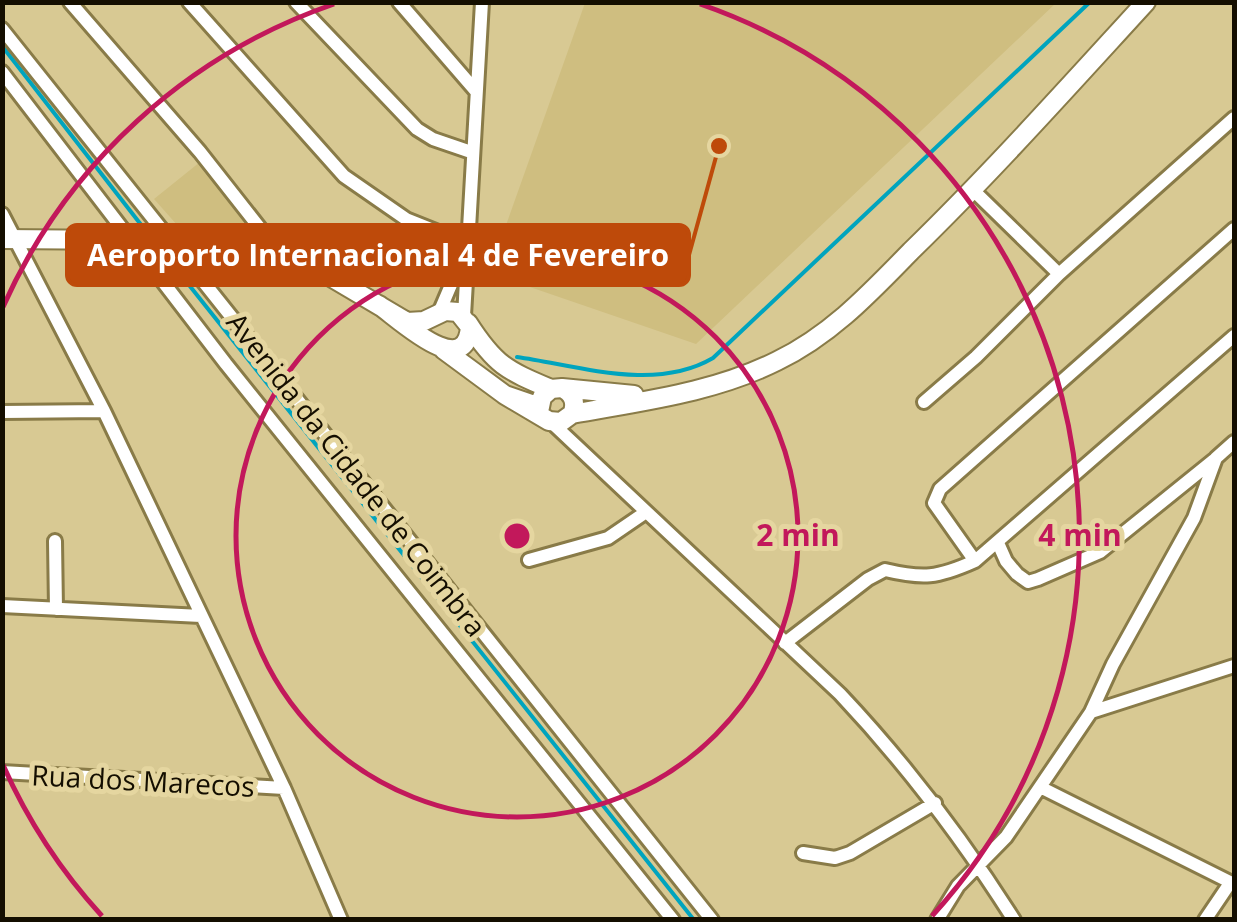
<svg xmlns="http://www.w3.org/2000/svg" width="1237" height="922" viewBox="0 0 1237 922" font-family="'Open Sans',sans-serif">
  <style>
    .built { fill: #cfbe80 }
    .lines { fill: none; stroke-linecap: round; stroke-linejoin: round }
    .stream { stroke: #00a4be; stroke-width: 4 }
    .street-casing { stroke: #897b48; stroke-width: 18 }
    .secondary-casing { stroke: #897b48; stroke-width: 22 }
    .street { stroke: #fff; stroke-width: 12 }
    .secondary { stroke: #fff; stroke-width: 18 }
    .ring { fill: none; stroke: #c2185b; stroke-width: 5 }
    .labels { text-anchor: middle; dominant-baseline: central; stroke-width: 10; stroke-linejoin: round; paint-order: stroke }
    .street-label { font-size: 28px; fill: #140e00; stroke: #e5d6a0 }
    .centre { fill: #c2185b; stroke: #e5d6a0; stroke-width: 5 }
    .ring-label { font-size: 30px; text-anchor: middle; font-weight: bold; fill: #c2185b; stroke: #e5d6a0; stroke-width: 10; stroke-linejoin: round; paint-order: stroke }
    .leader { fill: none; stroke: #be4a0a; stroke-width: 4 }
    .callout-dot { fill: #be4a0a; stroke: #e5d6a0; stroke-width: 4 }
    .callout { fill: #be4a0a; stroke: #be4a0a; stroke-width: 4 }
    .callout-label { font-size: 30px; text-anchor: middle; font-weight: bold; fill: #fff }
  </style>
  <rect width="100%" height="100%" fill="#d8c993"/>
  <path class="built" d="M585 3V2L1056 3 696 344 489 273Z
    M200 162 249 222 242 229 178 226 154 199Z"/>
  <g class="lines">
    <path class="stream" d="M2 46 149 235
      M158 246 694 920
      M517 357C580 366 655 392 713 358L1090 2"/>
    <g class="street-casing">
      <path id="street" d="M70 2 200 152 270 241
        M189 2 344 176 406 219 466 243
        M296 2 417 129 433 139 471 152
        M399 2 475 90
        M2 29 712 920
        M2 72 226 364 673 920
        M973 190 1059 274
        M2 214 104 411 284 788 341 920
        M439 313 462 259
        M464 316 482 2
        M924 402 976 357 1059 274 1234 118
        M2 412 104 411
        M551 422 840 694C906 764 962 838 1014 920
        M55 541 56 609
        M998 543 1006 561 1017 574 1028 582 1038 579 1100 552 1214 460
        M529 560 608 538 646 512
        M975 561 934 503 940 489 1234 229
        M2 606 201 616
        M785 643 868 579 885 570C923 579 937 578 975 561L1234 336
        M1091 712 1234 666
        M2 772 284 788
        M1042 788 1234 884
        M803 853 835 858 850 853 935 803
        M937 920 958 886 1006 837 1091 712 1113 664 1194 518 1216 458 1234 442
        M1205 920 1230 883"/>
    </g>
    <g class="secondary-casing">
      <path id="secondary" d="M2 239 270 241 407 322 424 321 445 311 458 312 470 327C465 382 399 319 379 305
        M468 323C495 365 506 370 551 389
        M444 350 505 395
        M562 388C573 393 577 403 572 414L561 422 549 421 505 395 540 407 542 397 551 389 562 388 634 395
        M572 414C642 401 713 393 777 361 831 335 870 293 911 251 993 171 1069 86 1146 2"/>
    </g>
    <use href="#street" class="street"/>
    <use href="#secondary" class="secondary"/>
  </g>
  <g class="ring">
    <circle cx="517" cy="536" r="281"/>
    <path d="M102 916A563 563 0 0 1 3 765M3 307A563 563 0 0 1 334 4M700 4A563 563 0 0 1 932 916"/>
  </g>
  <g class="labels">
    <g class="street-label">
      <text transform="translate(357 474) rotate(52)">Avenida da Cidade de Coimbra</text>
      <text transform="translate(143 780) rotate(3)">Rua dos Marecos</text>
    </g>
  </g>
  <circle cx="517" cy="536" r="15" class="centre"/>
  <g class="ring-label">
    <text x="798" y="546">2 min</text>
    <text x="1080" y="546">4 min</text>
  </g>
  <path class="leader" d="M719 146L689 255"/>
  <circle class="callout-dot" cx="719" cy="146" r="10"/>
  <rect class="callout" x="67" y="225" width="622" height="60" rx="10"/>
  <g class="callout-label">
    <text x="378" y="266">Aeroporto Internacional 4 de Fevereiro</text>
  </g>
  <rect width="1237" height="922" fill="none" stroke="#140e00" stroke-width="10"/>
</svg>
